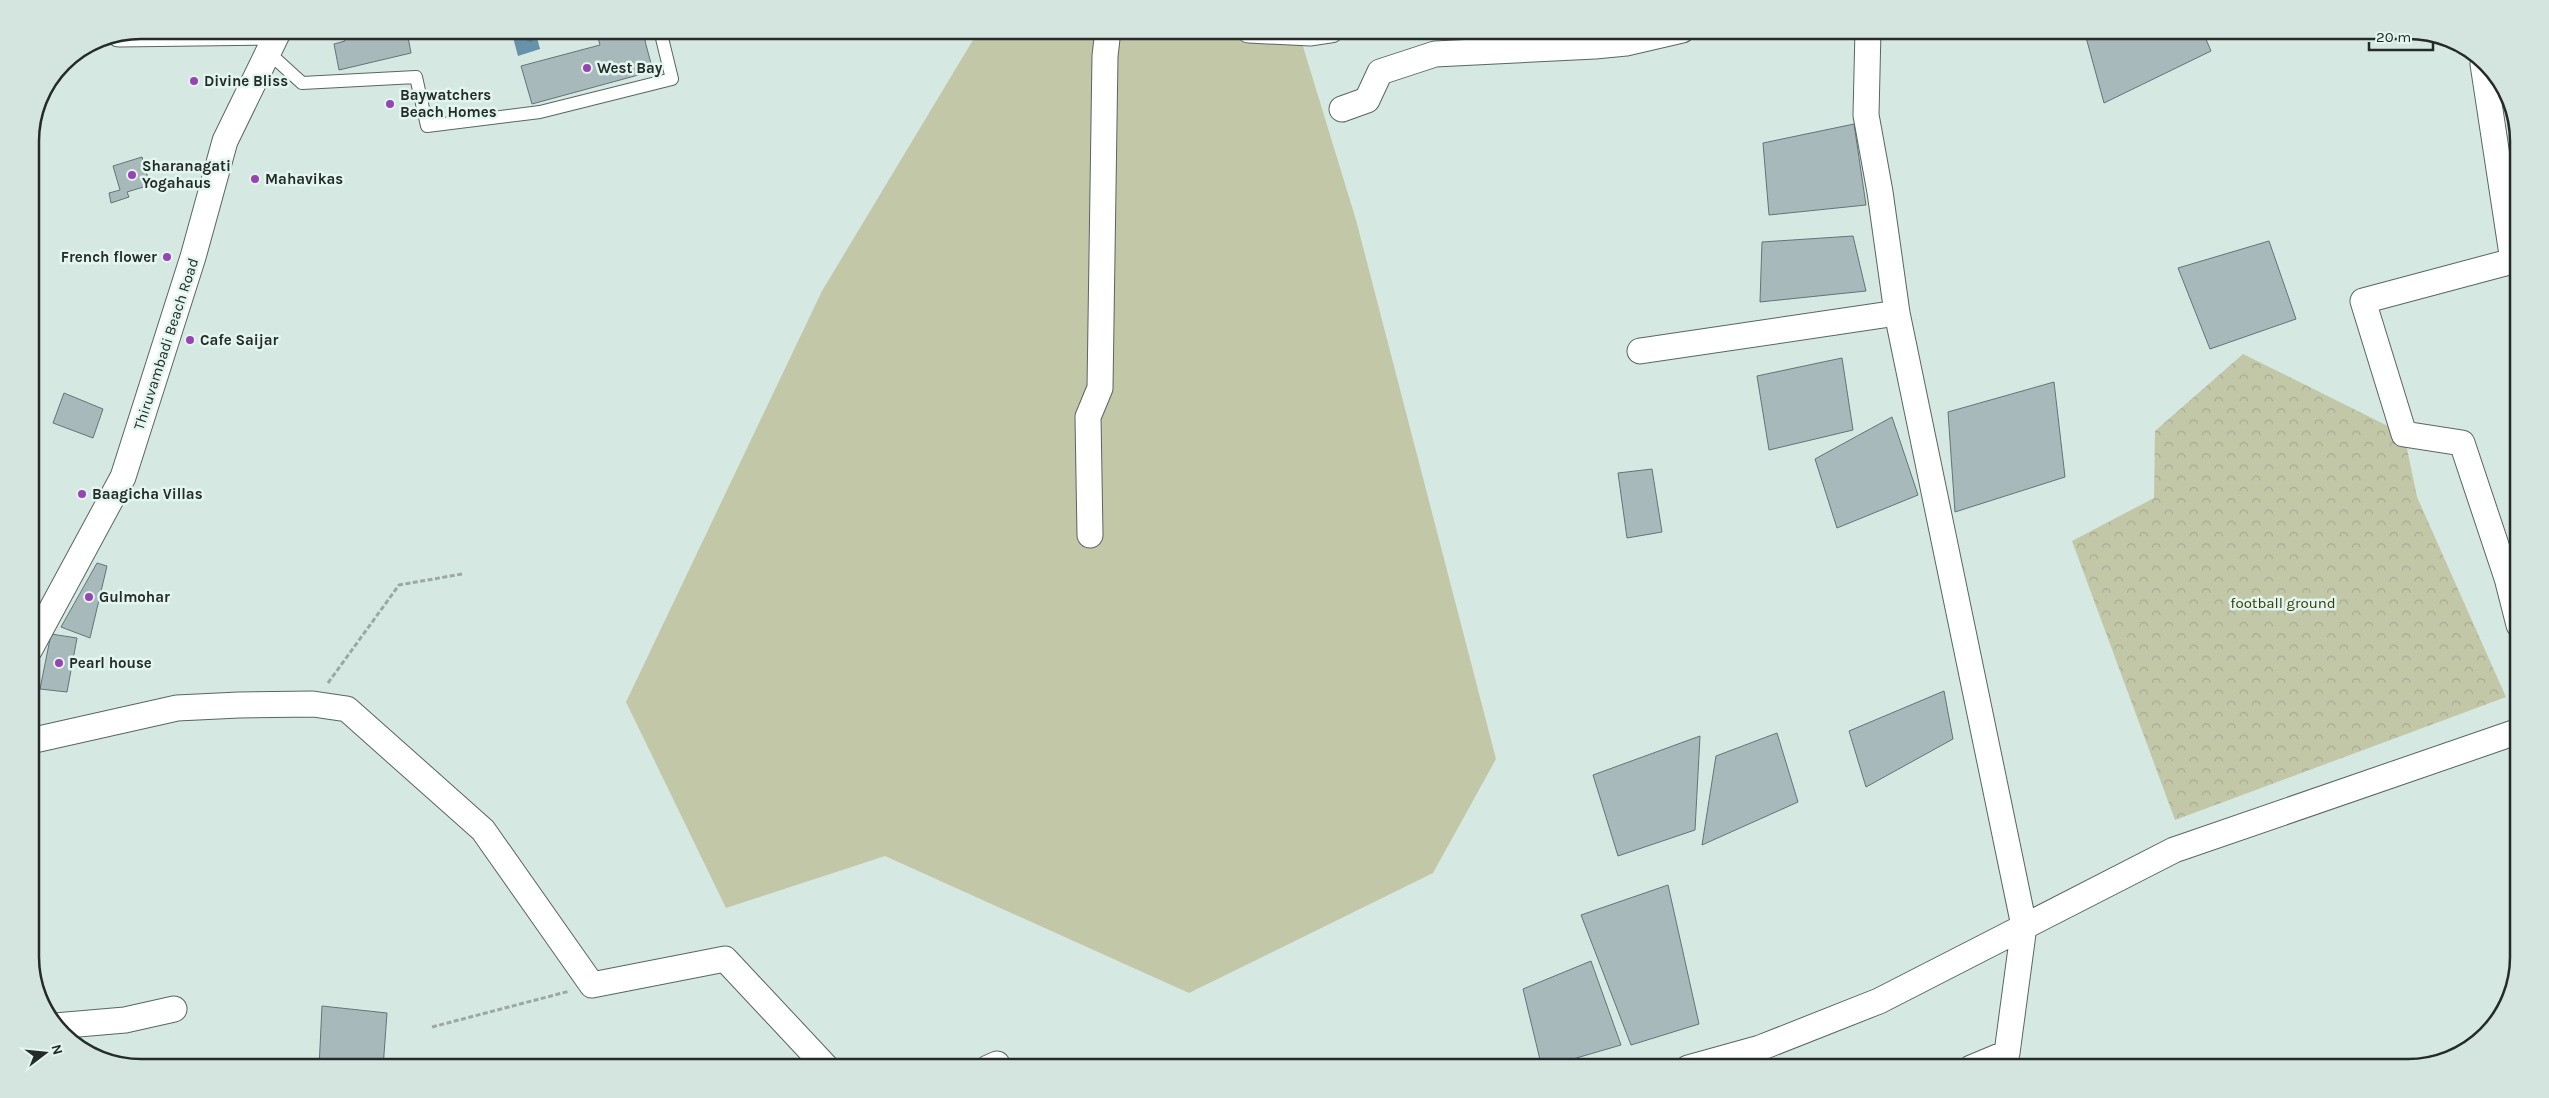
<svg xmlns="http://www.w3.org/2000/svg" width="2549" height="1098" viewBox="0 0 2549 1098" font-family="Karla,sans-serif">
  <style>
    .grass { fill: #c2c7a8 }
    .park { fill: url(#park-crowns) }
    .water { fill: url(#water-ripples) }
    .building { fill: #a7b9bb; stroke: #647476 }
    .lines { fill: none; stroke-linecap: round; stroke-linejoin: round }
    .service-casing { stroke: #576661; stroke-width: 14 }
    .minor-casing { stroke: #576661; stroke-width: 27 }
    .path { stroke: #9ba8a4; stroke-width: 3; stroke-dasharray: 5 2.5; stroke-linecap: butt }
    .service { stroke: #fff; stroke-width: 12 }
    .minor { stroke: #fff; stroke-width: 25 }
    .poi-dot { fill: #9644b3; stroke: #e3f5ef; stroke-width: 2 }
    .labels { text-anchor: middle; dominant-baseline: central; stroke-width: 5; stroke-linejoin: round; paint-order: stroke }
    .poi-label { font-size: 15px; font-weight: bold; fill: #252b29; stroke: #e3f5ef; text-anchor: start }
    .street-label { font-size: 15px; fill: #252b29; stroke: #e3f5ef }
    .park-label { font-size: 15px; fill: #343a05; stroke: #e3f5ef }
    .rim { fill: none; stroke: #252b29; stroke-width: 2.5 }
  </style>
  <defs>
    <pattern id="park-crowns" width="20" height="18" patternUnits="userSpaceOnUse" patternTransform="scale(1.25)"><rect width="20" height="18" fill="#c2c7a8"/><path d="M2 6a3 3 0 1 1 6 0M12 15a3 3 0 1 1 6 0" fill="none" stroke="#a7ab91"/></pattern>
    <pattern id="water-ripples" width="26" height="14" patternUnits="userSpaceOnUse" patternTransform="scale(1.25)"><rect width="26" height="14" fill="#6693a9"/><path d="M2 4q2-2 4 0t4 0M15 11q2-2 4 0t4 0" fill="none" stroke="#54788a"/></pattern>
  </defs>
  <rect width="100%" height="100%" fill="#d6e8e2"/>
  <path class="grass" d="M979 30H1298L1356 220 1496 759 1433 873 1189 993 885 856 726 908 626 702 822 291Z"/>
  <path class="park" d="M2243 354 2404 434 2417 497 2506 697 2175 820 2072 541 2154 498 2155 431Z"/>
  <path class="water" d="M511 30H535L540 49 518 56Z"/>
  <path class="building" d="M343 30H432V32L408 37 411 53 339 70 334 44 345 41Z
    M596 30H650L645 41 653 71 532 104 521 66 600 45Z
    M2084 30H2202L2211 51 2104 103Z
    M1854 124 1866 205 1769 215 1763 143Z
    M142 157 150 185 127 192 129 197 111 203 109 193 120 190 113 166Z
    M1853 236 1866 291 1760 302 1762 242Z
    M2269 241 2296 319 2210 349 2178 268Z
    M1842 358 1853 430 1769 450 1757 376Z
    M2054 382 2065 477 1955 512 1948 412Z
    M64 393 103 409 93 438 53 423Z
    M1892 417 1918 495 1837 528 1815 459Z
    M1652 469 1662 532 1627 538 1618 473Z
    M97 563 107 566 90 638 61 627Z
    M51 634 77 638 67 692 40 689Z
    M1944 691 1953 739 1866 787 1849 731Z
    M1777 733 1798 802 1702 845 1716 756Z
    M1700 736 1695 830 1618 856 1593 775Z
    M1668 885 1699 1024 1631 1045 1581 915Z
    M1591 961 1621 1045 1542 1068 1523 989Z
    M322 1006 387 1013 383 1068H319Z"/>
  <g class="lines">
    <g class="service-casing">
      <path id="service" d="M268 52 302 83 416 77 427 126 540 112 672 79 660 30"/>
    </g>
    <g class="minor-casing">
      <path id="minor" d="M1249 30 1311 33 1331 30
        M1868 30 1866 115 1880 192 1897 313 2024 926 2007 1053 1971 1068
        M119 34 278 32
        M2483 64 2513 261 2363 301 2404 434 2462 443 2507 578 2519 625
        M1342 109 1367 100 1380 72 1435 54 1595 46 1626 43 1682 30
        M1640 351 1897 313
        M1090 535 1088 417 1100 388 1105 56 1108 30
        M30 649 123 477 193 257 225 141 279 30
        M30 741 177 708 239 705 313 704 347 709 483 830 592 985 725 959 827 1068
        M55 1026 125 1020 174 1009
        M988 1068 997 1064 999 1068
        M1688 1068 1760 1048 1879 1001 2174 850 2519 731"/>
    </g>
    <path class="path" d="M328 683 399 585 462 574
      M432 1027 570 991"/>
    <use href="#service" class="service"/>
    <use href="#minor" class="minor"/>
  </g>
  <g class="poi-dot">
    <circle cx="587" cy="68" r="5"/>
    <circle cx="194" cy="81" r="5"/>
    <circle cx="390" cy="104" r="5"/>
    <circle cx="132" cy="175" r="5"/>
    <circle cx="255" cy="179" r="5"/>
    <circle cx="167" cy="257" r="5"/>
    <circle cx="190" cy="340" r="5"/>
    <circle cx="82" cy="494" r="5"/>
    <circle cx="89" cy="597" r="5"/>
    <circle cx="59" cy="663" r="5"/>
  </g>
  <g class="labels">
    <g class="poi-label">
      <text x="597" y="68">West Bay</text>
      <text x="204" y="81">Divine Bliss</text>
      <text x="400" y="95">Baywatchers<tspan x="400" dy="17">Beach Homes</tspan></text>
      <text x="142" y="166">Sharanagati<tspan x="142" dy="17">Yogahaus</tspan></text>
      <text x="265" y="179">Mahavikas</text>
      <text x="157" y="257" text-anchor="end">French flower</text>
      <text x="200" y="340">Cafe Saijar</text>
      <text x="92" y="494">Baagicha Villas</text>
      <text x="99" y="597">Gulmohar</text>
      <text x="69" y="663">Pearl house</text>
    </g>
    <g class="street-label">
      <text transform="translate(166 344) rotate(-72)">Thiruvambadi Beach Road</text>
    </g>
    <g class="park-label">
      <text x="2283" y="603">football ground</text>
    </g>
  </g>
  <path d="M0 0H2549V1098H0ZM141 39H2408A102 102 0 0 1 2510 141V957A102 102 0 0 1 2408 1059H141A102 102 0 0 1 39 957V141A102 102 0 0 1 141 39Z" fill="#d4e5df" fill-rule="evenodd"/>
  <path class="rim" d="M141 39H2408A102 102 0 0 1 2510 141V957A102 102 0 0 1 2408 1059H141A102 102 0 0 1 39 957V141A102 102 0 0 1 141 39Z"/>
  <g transform="translate(45 1053) rotate(74)" stroke="#e3f5ef" stroke-width="4" paint-order="stroke">
  <path d="M0-4L9 19L0 12L-9 19Z" fill="#252b29"/>
  <text y="-8" font-size="14" font-weight="bold" text-anchor="middle" fill="#252b29">N</text>
  </g>
  <path d="M2369 42v8h64v-8" fill="none" stroke="#252b29" stroke-width="2.5"/>
  <text x="2376" y="42" font-size="15" fill="#252b29" stroke="#e3f5ef" stroke-width="4" paint-order="stroke">20 m</text>
</svg>
